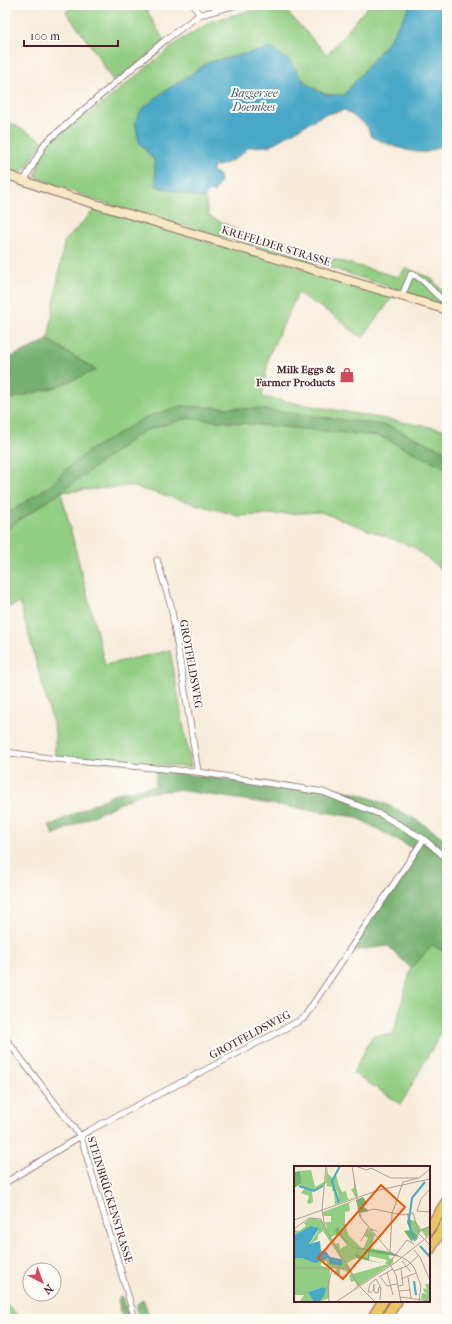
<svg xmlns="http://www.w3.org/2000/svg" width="452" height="1324" viewBox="0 0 452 1324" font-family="'IM FELL French Canon',serif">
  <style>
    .green { fill: #91cd82; stroke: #6e7656 }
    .forest { fill: #74b070; stroke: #5f684e }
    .water { fill: #48a8c7; stroke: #496479 }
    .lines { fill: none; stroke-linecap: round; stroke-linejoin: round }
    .street-casing { stroke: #876768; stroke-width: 7 }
    .secondary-casing { stroke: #876768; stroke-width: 10 }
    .highway-casing { stroke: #876768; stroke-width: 12 }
    .street { stroke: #fff; stroke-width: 5.5 }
    .secondary { stroke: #f7e8c3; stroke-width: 8 }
    .highway { stroke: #ecc569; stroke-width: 10 }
    .labels { text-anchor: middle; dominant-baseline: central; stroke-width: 4; stroke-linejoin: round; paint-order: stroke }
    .street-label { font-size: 11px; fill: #4a1f2b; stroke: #fdfcf7 }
    .poi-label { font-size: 11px; font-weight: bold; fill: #4a1f2b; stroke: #fdfcf7; text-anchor: end }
    .water-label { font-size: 12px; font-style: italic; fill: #495d71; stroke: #fdfcf7 }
    .inset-river { fill: none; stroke: #48a8c7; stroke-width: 2 }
    .inset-road { fill: none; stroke: #b29a94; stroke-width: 1 }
    .view { fill: #e8590c; fill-opacity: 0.15; stroke: #e8590c; stroke-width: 2 }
    .inset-edge { fill: none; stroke: #4a1f2b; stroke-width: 2 }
  </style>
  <rect width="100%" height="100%" fill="#fdfcf7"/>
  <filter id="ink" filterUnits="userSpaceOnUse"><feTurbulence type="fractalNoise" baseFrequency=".025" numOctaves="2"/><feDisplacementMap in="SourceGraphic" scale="8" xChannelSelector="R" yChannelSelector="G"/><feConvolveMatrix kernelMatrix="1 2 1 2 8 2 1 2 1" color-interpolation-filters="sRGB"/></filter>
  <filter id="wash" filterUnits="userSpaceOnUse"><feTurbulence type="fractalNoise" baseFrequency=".012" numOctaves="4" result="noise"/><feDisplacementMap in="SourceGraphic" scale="16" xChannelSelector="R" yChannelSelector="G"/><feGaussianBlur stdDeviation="0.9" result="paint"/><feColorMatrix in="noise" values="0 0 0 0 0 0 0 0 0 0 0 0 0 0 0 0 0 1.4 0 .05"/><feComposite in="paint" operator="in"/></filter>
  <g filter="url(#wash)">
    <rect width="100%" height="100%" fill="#f7ecda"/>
    <path class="green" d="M74 5H144L164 41 115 84 96 53 66 12Z
      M271 5H281L327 55 369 5H411L388 42 344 95C312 96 305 84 289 60L139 142 182 193 205 199 209 216 252 237 398 277 406 268 431 278 444 293 447 294V306L328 267 97 201 35 177 45 143 83 112 87 116 179 41 212 21Z
      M5 120 43 141 26 168C20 175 13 173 5 170Z
      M95 209 395 294 362 338 333 315 298 293 269 355 262 397 447 430V452L389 426 182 406 63 472 53 484 5 515V400L56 387 96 370 48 340 64 242Z
      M187 418 379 436 447 468V574L413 547 321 512 239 516 131 486 61 492 105 665 170 650 191 767 120 763 55 757V731L20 603 5 608V530L61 492 143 431Z
      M433 944 444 952 447 958V1004L441 1015 447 1018V1033H441L401 1104 353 1073 373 1035H393L411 968Z
      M5 1302 20 1318V1319H5Z"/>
    <path class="forest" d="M48 340 96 370 56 387 5 400V360Z
      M182 406 261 409 389 426 447 452V468L379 436 187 418 143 431 61 492 5 530V515L53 484 63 472 90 450 146 417Z
      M156 770 288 788C345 780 403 807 447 841V958L444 952 433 945 411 968 388 946 350 951 417 851 356 817 178 790 142 793 53 835 49 826 117 793 155 786Z
      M121 1295 124 1299 129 1319H123L118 1300Z
      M143 1300 144 1301 150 1319H140L137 1309V1304Z"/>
    <path class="water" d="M411 5H447V142C441 145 433 151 427 152 410 154 386 144 371 136L367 126 345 110 323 115 269 146 249 147C242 155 225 167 214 166L212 172 218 174 220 181 214 193 210 191 205 195V199L156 186 154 160 139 142 135 121 142 109 162 93 209 62 271 48 289 60 305 83 326 95H344L388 42Z"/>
  </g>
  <g filter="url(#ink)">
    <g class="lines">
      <g class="street-casing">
        <path id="street" d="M194 5 199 15
          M24 181 45 143 164 41 199 15 236 5
          M402 296 411 274C427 279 433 296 447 302
          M157 560 171 606 198 772
          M5 752 55 759 198 772 323 792 382 815 424 839 447 859
          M5 1038 81 1137 135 1319
          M5 1183 90 1130 303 1019 424 839"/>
      </g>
      <g class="secondary-casing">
        <path id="secondary" d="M5 174 52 191 447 310"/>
      </g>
      <g class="highway-casing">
        <path id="highway" d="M429 1229 447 1201
          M429 1251 447 1221
          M372 1319 383 1301
          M385 1319 397 1301"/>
      </g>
      <use href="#street" class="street"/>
      <use href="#secondary" class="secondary"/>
      <use href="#highway" class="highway"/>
    </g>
  </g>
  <defs>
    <g id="shop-bare" transform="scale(1.2)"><path d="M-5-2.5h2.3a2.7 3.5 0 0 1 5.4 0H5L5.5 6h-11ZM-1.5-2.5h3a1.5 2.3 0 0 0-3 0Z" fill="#d1495b" stroke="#fdfcf7" stroke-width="2.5" paint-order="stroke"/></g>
  </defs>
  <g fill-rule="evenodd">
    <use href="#shop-bare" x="347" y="375"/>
  </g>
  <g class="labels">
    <g class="street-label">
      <text transform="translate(276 246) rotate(17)">KREFELDER STRASSE</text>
      <text transform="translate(191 664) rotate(80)">GROTFELDSWEG</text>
      <text transform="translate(250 1035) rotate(-28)">GROTFELDSWEG</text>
      <text transform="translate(110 1200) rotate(73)">STEINBRÜCKENSTRASSE</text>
    </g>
    <g class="poi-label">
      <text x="335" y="369">Milk Eggs &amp;<tspan x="335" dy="13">Farmer Products</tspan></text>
    </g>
    <g class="water-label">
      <text x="254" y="93">Baggersee<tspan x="254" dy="14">Doemkes</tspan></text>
    </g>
  </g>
  <g transform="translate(294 1166)">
    <rect width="136" height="136" fill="#f7ecda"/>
    <path d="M33 0 34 8 39 12 38 14 44 28 45 37 41 39 40 26 38 25V21L32 20 34 17 31 18ZM17 4 21 21 30 16V20L18 25 19 36 16 38 13 37 15 30 7 27 11 22 5 20 8 17 6 5ZM42 8 45 20 48 26 52 25 54 33 61 31 57 23 60 22V12L64 30 46 37 38 14ZM63 33 55 37 56 45 51 46V58L55 70 69 83 74 72 70 70 74 62 81 69 77 82 95 86V92L99 93V97L57 125 63 120 61 115 57 116 55 110 57 107 46 103V109H40L42 103H45L33 100V95L27 96V100L36 102 35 132 25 136 31 126 29 121 14 126 20 136H5L10 129H0V92H34L36 96H49L29 65 24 69V73L15 79 24 65 21 60 3 68 0 76V64L5 65 12 60 10 57 16 52 27 54 33 63 31 56H37V50H29V46ZM44 62 49 71 58 81 80 85H76V90L93 94 91 98H94L59 108 53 97 62 92 61 89 74 92V85L58 82 48 71ZM44 68 53 79 46 83 45 77 41 78 37 71ZM121 54 127 63 136 60V68L132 71 127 64 124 70 117 64 118 55ZM131 118H136V135L127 133 128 127 134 128 130 126 129 122 133 123Z" fill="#91cd82" fill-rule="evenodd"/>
    <path d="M6 5 8 17 0 22V6ZM69 31 73 37 70 41 75 45 66 47 68 52 76 62 85 66 77 64 65 48 62 34ZM113 48H116L114 51 118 55 117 64 124 70 123 74 119 72 118 76 110 65 116 64ZM44 61 49 71 58 81 96 86 107 91 76 86 75 94 91 98 62 92 61 88 74 92V85L58 82 47 71 45 67 43 68 41 64Z" fill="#74b070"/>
    <path d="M17 60 25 62 15 78 26 75 27 85H32L36 91 47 93 49 96 47 100 36 98 34 92 21 97 8 92H0L1 69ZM29 121 32 123 30 130 25 136H20L14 126Z" fill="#48a8c7"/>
    <path class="inset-river" d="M5 20 20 25 29 20M45 37 38 15 46 0M116 47 118 32 131 16M116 48 114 56 121 75M126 80 136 91M120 115 122 129"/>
    <path class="inset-road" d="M32 0 28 44 31 62 65 120 81 136M58 0 66 51 95 85M61 0 73 4 77 2 97 12H124M123 45 127 33 136 23M123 45 136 46M65 47 80 43 108 49 119 47 125 68 136 79M0 54 85 24 136 13M0 63 15 52 27 53 30 60M125 66 136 60M67 75 74 62M120 84 126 91 135 112M108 95 116 105M0 102H56M100 105 113 100 125 89M93 106 99 129M86 110 93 120 103 118M85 111 99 103M114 111 117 132M107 113 122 107M104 120 109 119 107 102M105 125 117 124M78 126H74L76 118 82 113 87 122 85 121 84 127 80 126V118L79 125M106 131 136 135M86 134 87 122M35 136 34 120 38 103M42 136 102 96 136 69M107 136 102 109 95 97 113 74 120 78M125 136 127 120 120 101 113 94 96 86 98 48 109 16 125 12 136 3"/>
    <path class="view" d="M87 19 111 41 49 113 24 92Z"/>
    <rect width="136" height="136" class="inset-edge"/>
  </g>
  <rect width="452" height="1324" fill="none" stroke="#fdfcf7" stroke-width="20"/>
  <g transform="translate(42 1282) rotate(139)"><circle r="19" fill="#fdfcf7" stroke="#b5a4a5"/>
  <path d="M0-3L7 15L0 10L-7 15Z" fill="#d1495b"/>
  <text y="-6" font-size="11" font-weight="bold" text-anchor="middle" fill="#4a1f2b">N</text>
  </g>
  <path d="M24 40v6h94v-6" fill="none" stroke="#4a1f2b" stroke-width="2"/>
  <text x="30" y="40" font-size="12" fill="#4a1f2b" stroke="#fdfcf7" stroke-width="3" paint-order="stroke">100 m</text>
</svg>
